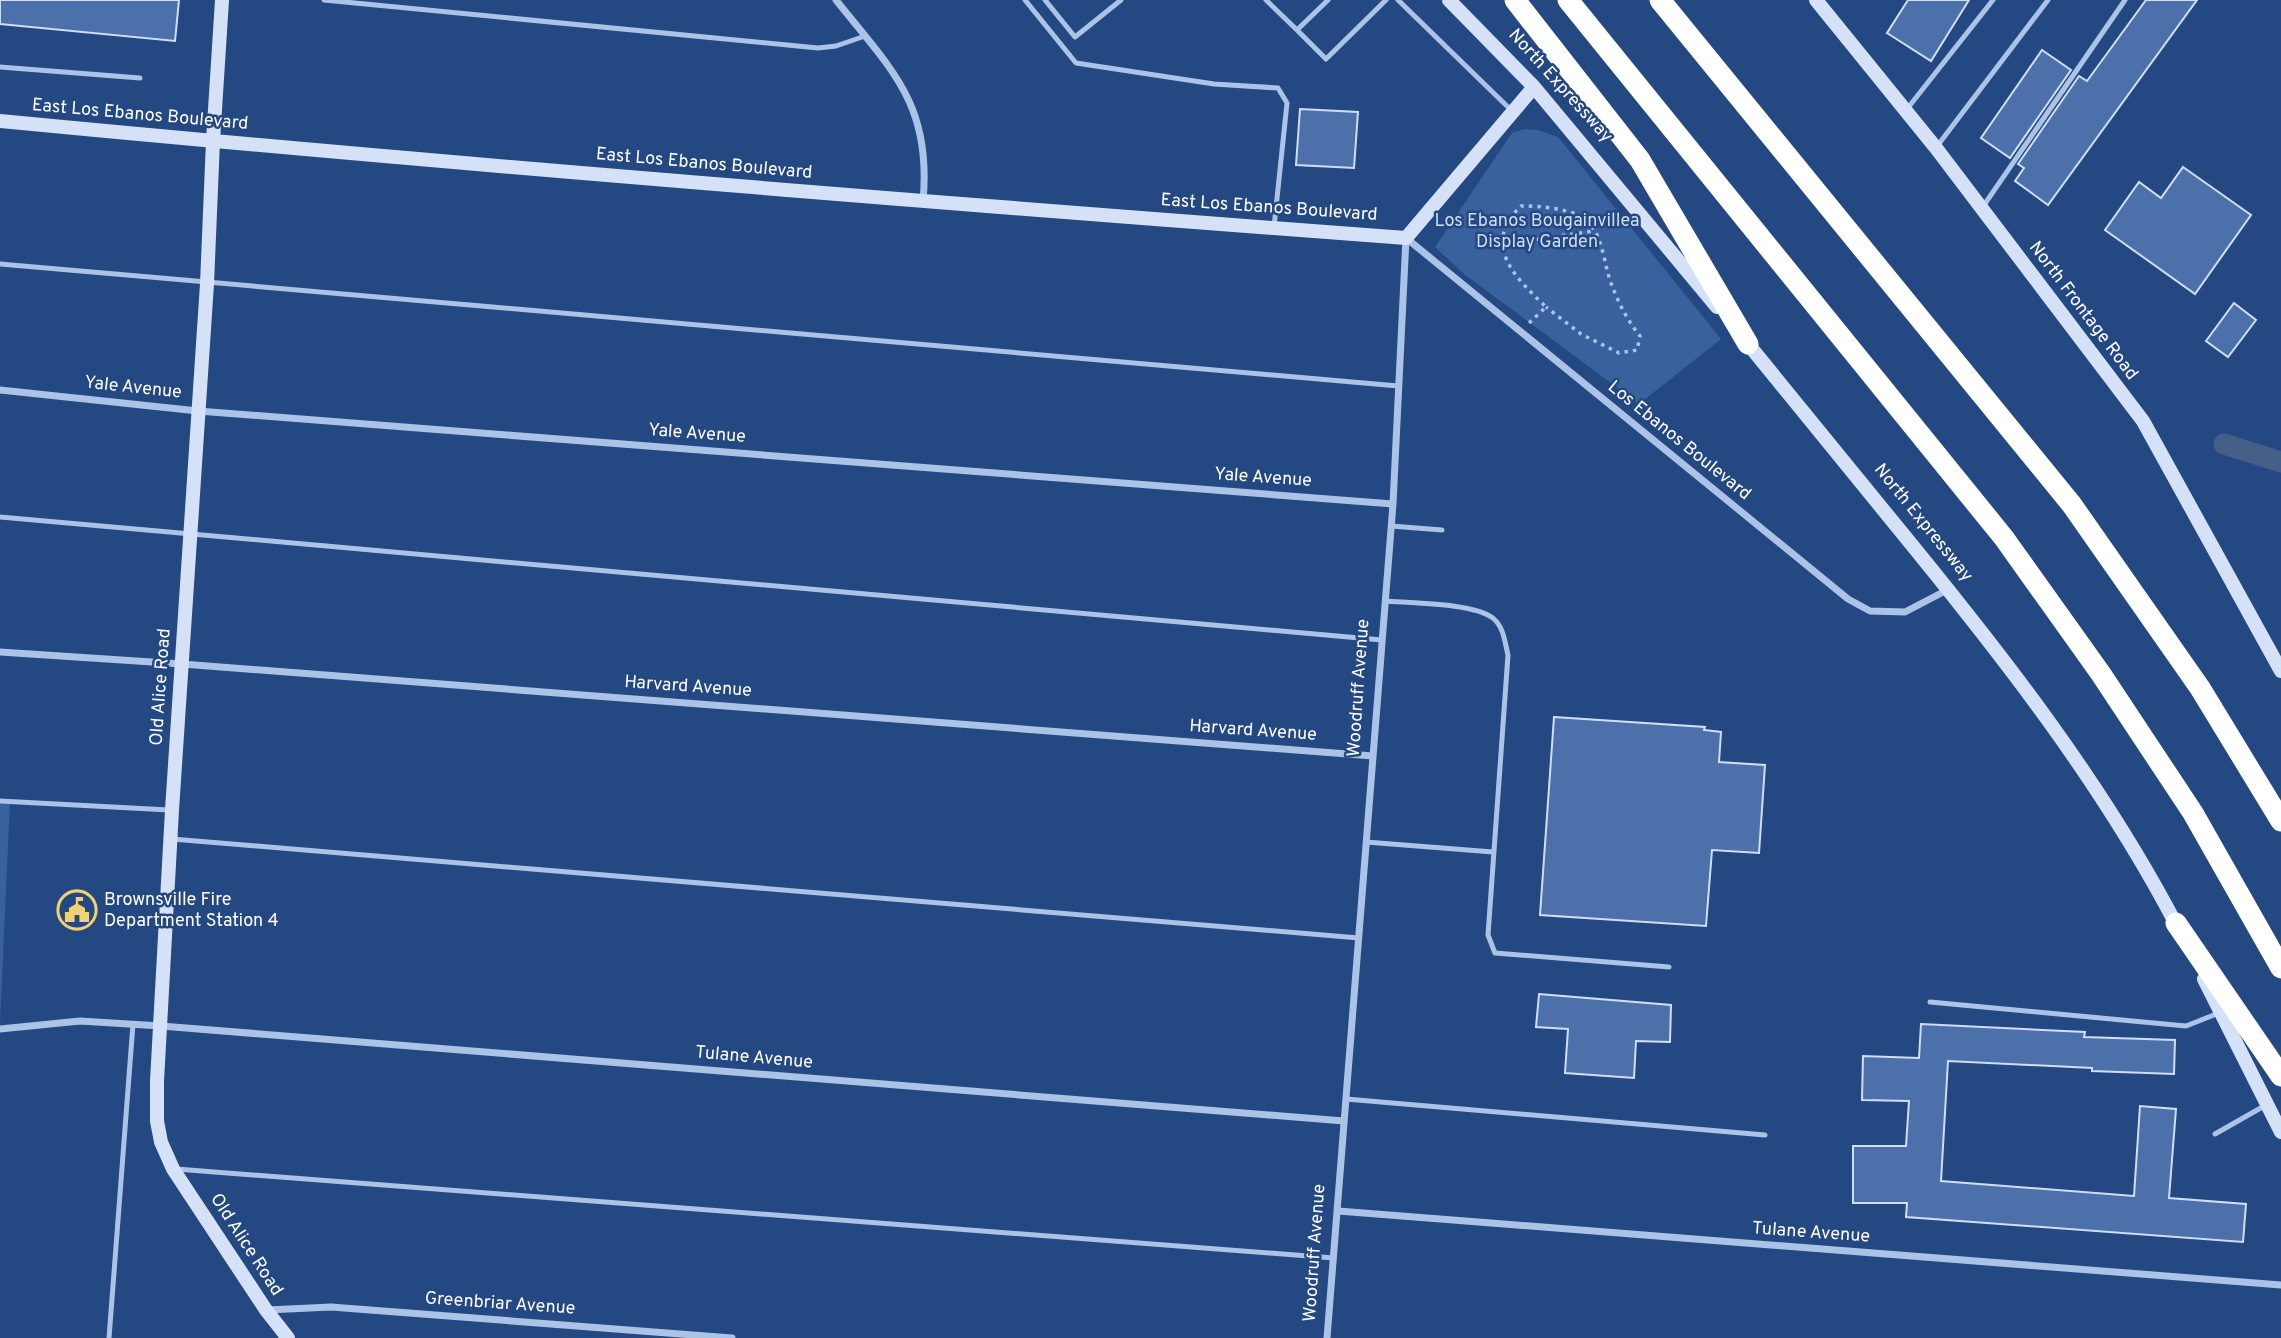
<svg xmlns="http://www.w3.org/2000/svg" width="2281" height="1338" viewBox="0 0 2281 1338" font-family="Overpass,sans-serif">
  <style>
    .green { fill: #38619e }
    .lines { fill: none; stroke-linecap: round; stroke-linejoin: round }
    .canal { stroke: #455f88; stroke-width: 21 }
    .building { fill: #4c71aa; stroke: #cedef5; stroke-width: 2 }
    .path { stroke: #abc3e7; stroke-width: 3.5; stroke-dasharray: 3.5 5; stroke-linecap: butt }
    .lane { stroke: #abc3e7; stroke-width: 5 }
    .street { stroke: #abc3e7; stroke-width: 7 }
    .secondary { stroke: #d5e1f6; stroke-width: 14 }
    .highway { stroke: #fff; stroke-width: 21 }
    .labels { text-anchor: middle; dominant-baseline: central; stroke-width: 5; stroke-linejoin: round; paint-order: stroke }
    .street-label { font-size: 18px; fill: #fff; stroke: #244881 }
    .park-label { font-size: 18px; fill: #cedef5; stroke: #244881 }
    .poi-label { font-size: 18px; fill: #fff; stroke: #244881; text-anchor: start }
  </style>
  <rect width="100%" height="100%" fill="#244881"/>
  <path class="green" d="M1524 129 1538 130 1558 137 1721 339 1639 404 1464 274 1435 247 1512 133Z
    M0 801 10 802 0 1024Z"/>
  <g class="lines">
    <path class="canal" d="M2224 444 2281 462"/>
  </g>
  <path class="building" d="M0 0H179L175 41 0 24Z
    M1908 0H1969L1931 61 1887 33Z
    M2146 0H2197L2048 205 2015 181 2024 168 2018 164 2079 76 2087 81Z
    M2042 50 2071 70 2010 158 1981 138Z
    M1300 109 1358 112 1354 168 1296 165Z
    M2183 167 2251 215 2195 294 2105 230 2139 182 2161 198Z
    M2234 303 2256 320 2228 357 2206 341Z
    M1554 717 1705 727 1704 730 1721 732 1719 762 1765 765 1759 853 1712 850 1706 926 1540 915Z
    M1539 994 1671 1005 1670 1042 1636 1041 1634 1078 1565 1073 1568 1029 1536 1027Z
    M1921 1024 2085 1032 2084 1037 2175 1040 2174 1074 2092 1071V1068L1948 1061 1941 1181 2134 1196 2140 1106 2176 1109 2169 1198 2246 1204 2243 1242 1906 1217 1907 1203H1853V1146H1906L1909 1101 1862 1100 1863 1056 1919 1058Z"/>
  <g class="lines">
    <path class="path" d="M1503 244 1594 231
      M1529 323 1546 307C1516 278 1480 245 1521 206 1539 206 1564 208 1580 216 1603 228 1603 262 1611 283 1618 302 1627 320 1640 336L1637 350 1619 353 1581 334 1546 307"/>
    <path class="lane" d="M324 0 818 48 836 46 865 36
      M1025 0 1076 63 1214 84 1278 88 1287 103 1274 227
      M1045 0 1075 37 1121 0
      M1266 0 1297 30 1328 0
      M1398 0 1511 110
      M1297 30 1326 59 1386 0
      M0 67 140 78
      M1907 109 1993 0
      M1938 145 2048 0
      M1982 208 2125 0
      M0 264 1398 386
      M0 517 1382 640
      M1391 526 1442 530
      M1385 601C1410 603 1477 603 1494 619 1504 628 1505 643 1508 655L1488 935 1495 953 1669 967
      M0 801 169 810
      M172 839 1359 938
      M1366 842 1493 852
      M1930 1002 2186 1026 2219 1013
      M1346 1099 1765 1135
      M2215 1134 2266 1105
      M176 1169 1334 1258
      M109 1338 133 1024"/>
    <path class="street" d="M836 0C892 70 932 105 923 201
      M1406 238 1848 599 1870 611 1905 612 1949 589
      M0 390 198 411 1393 504
      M0 652 182 664 1373 756
      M0 1029 80 1021 161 1026 1344 1121
      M1338 1211 2281 1285
      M267 1310 331 1307 732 1338
      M1327 1338 1393 504 1406 238"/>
    <path class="secondary" d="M222 0 213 141 207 284 172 810 157 1081V1121L161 1142 173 1169 266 1310 288 1338
      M1449 0 1534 87 1717 307
      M1816 0 1936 148 2143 421 2281 671
      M0 121C468 166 937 203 1406 238L1534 87
      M1744 339C1794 400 1844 461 1894 523 1999 651 2103 783 2179 930
      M2204 979 2281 1132"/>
    <path class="highway" d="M1515 0 1640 160 1748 344
      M1568 0 2004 538 2101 674 2193 813 2281 968
      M1660 0 2072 505 2200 688 2281 821
      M2176 923 2281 1076"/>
  </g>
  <defs>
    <g id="civic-ring" transform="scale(2.0125)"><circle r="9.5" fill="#244881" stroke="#f1d26e" stroke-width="1.5"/><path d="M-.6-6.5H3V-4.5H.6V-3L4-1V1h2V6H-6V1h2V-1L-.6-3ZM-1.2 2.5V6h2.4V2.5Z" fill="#f1d26e"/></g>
  </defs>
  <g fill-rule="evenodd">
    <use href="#civic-ring" x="77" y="910"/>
  </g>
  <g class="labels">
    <g class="street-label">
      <text transform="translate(1560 86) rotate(48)">North Expressway</text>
      <text transform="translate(140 115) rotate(5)">East Los Ebanos Boulevard</text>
      <text transform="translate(704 164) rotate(5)">East Los Ebanos Boulevard</text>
      <text transform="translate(1269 208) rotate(4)">East Los Ebanos Boulevard</text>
      <text transform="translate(2083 311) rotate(53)">North Frontage Road</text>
      <text transform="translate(133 388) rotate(6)">Yale Avenue</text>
      <text transform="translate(697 434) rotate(4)">Yale Avenue</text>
      <text transform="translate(1679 441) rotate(39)">Los Ebanos Boulevard</text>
      <text transform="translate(1263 478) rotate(4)">Yale Avenue</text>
      <text transform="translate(1923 523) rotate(51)">North Expressway</text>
      <text transform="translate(161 687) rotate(-86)">Old Alice Road</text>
      <text transform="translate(688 687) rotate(4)">Harvard Avenue</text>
      <text transform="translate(1359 688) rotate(-86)">Woodruff Avenue</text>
      <text transform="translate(1253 731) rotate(4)">Harvard Avenue</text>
      <text transform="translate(754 1058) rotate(5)">Tulane Avenue</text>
      <text transform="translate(1811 1233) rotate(4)">Tulane Avenue</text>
      <text transform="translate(246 1245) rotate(57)">Old Alice Road</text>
      <text transform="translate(1315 1253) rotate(-86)">Woodruff Avenue</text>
      <text transform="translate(500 1304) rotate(4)">Greenbriar Avenue</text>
    </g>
    <g class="park-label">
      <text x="1537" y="221">Los Ebanos Bougainvillea<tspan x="1537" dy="21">Display Garden</tspan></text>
    </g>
    <g class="poi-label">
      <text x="104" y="900">Brownsville Fire<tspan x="104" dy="21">Department Station 4</tspan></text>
    </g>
  </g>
</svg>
